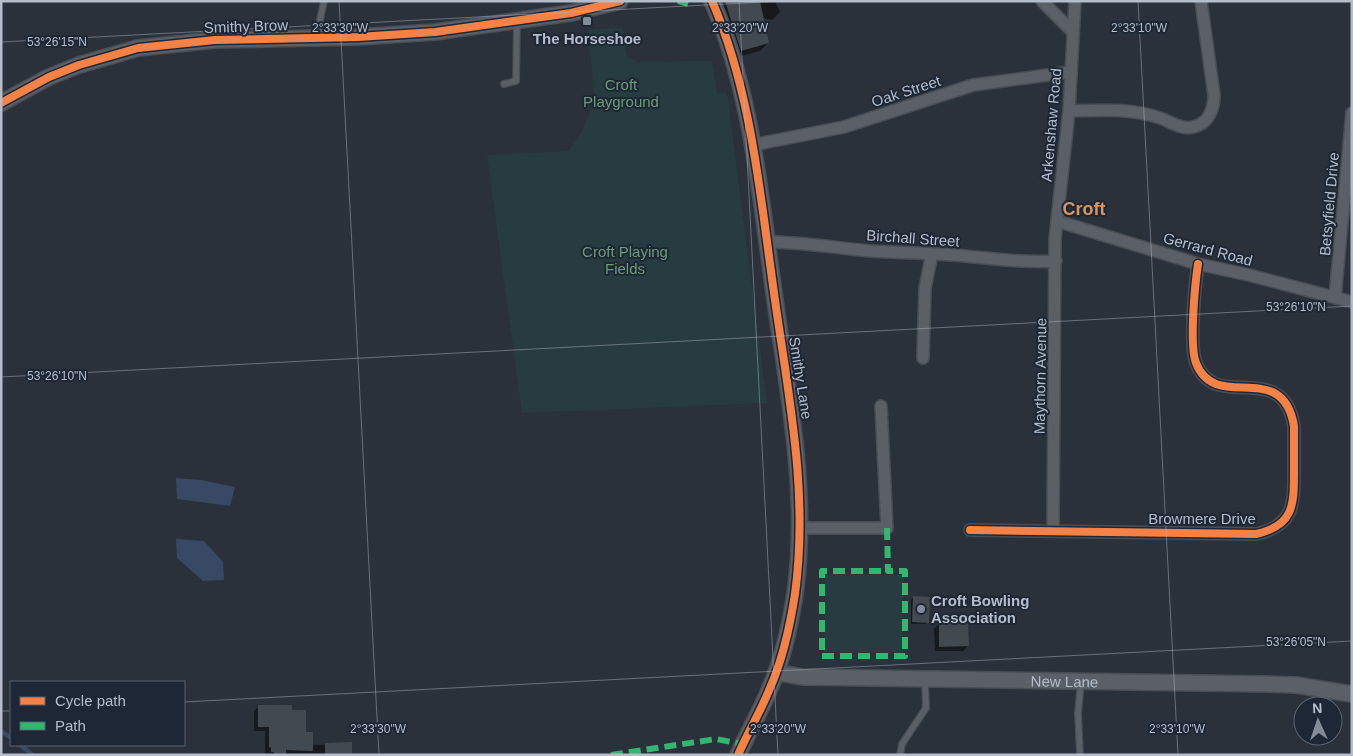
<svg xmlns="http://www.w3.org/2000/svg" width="1353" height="756" viewBox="0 0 1353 756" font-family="Arial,sans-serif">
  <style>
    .green { fill: #273c40 }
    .water { fill: #374964 }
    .shadow { fill: #0007 }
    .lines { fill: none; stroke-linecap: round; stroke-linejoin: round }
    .stream { stroke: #374964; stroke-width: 4.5 }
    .building { fill: #434950 }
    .service-casing { stroke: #494d54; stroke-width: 8 }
    .minor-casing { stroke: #494d54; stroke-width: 14 }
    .tertiary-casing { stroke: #494d54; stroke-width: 18 }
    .service { stroke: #5b6068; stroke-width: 5.5 }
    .minor { stroke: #5b6068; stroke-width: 11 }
    .tertiary { stroke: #5b6068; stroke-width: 15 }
    .quiet { stroke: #33b770; stroke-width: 6; stroke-dasharray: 12 6; stroke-linecap: butt }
    .cycleway-casing { stroke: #1d2735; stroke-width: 11 }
    .cycleway { stroke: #f48246; stroke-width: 8 }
    .ticks { fill: none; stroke: #b5bdcb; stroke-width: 1; stroke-opacity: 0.45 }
    .poi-dot { fill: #848c98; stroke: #1d2735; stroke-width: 2 }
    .labels { text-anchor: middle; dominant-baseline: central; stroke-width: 4; stroke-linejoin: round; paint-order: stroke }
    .street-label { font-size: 15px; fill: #b5bdcb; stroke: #1d2735 }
    .poi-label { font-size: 15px; font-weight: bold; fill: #b5bdcb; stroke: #1d2735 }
    .park-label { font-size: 15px; fill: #6b9c77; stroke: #1d2735 }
    .quarter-label { font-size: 18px; font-weight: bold; fill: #d89762; stroke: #1d2735 }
    .ticks-label { font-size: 12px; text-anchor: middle; fill: #b5bdcb; stroke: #1d2735; stroke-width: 4; stroke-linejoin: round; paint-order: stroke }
  </style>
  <rect width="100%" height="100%" fill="#2a313a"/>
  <path class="green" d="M622 27 627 56 637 62 712 61 717 93 727 92 767 403 522 413 487 155 569 151 583 129 595 100 588 30Z
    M825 574 904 575 903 653 824 652Z"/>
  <path class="water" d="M176 478 201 480 235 487 230 506 177 499Z
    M176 539 204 541 223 562 224 580 203 581 177 558Z"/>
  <path class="shadow" d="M720 1H775L780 12 772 20 762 18 768 43 760 51 734 58Z
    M913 598 928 622 926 624H911V600Z
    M939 624 968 646 963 651H935L934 629Z
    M259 706 290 711 312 745 351 744V755H265V731H254V711Z"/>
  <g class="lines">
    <path class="stream" d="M1 731 11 738
      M20 745 33 755"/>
  </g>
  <path class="building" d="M725 1H760L769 43 741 51Z
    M913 596 930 597 929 623 912 622Z
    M939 623H968L969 646 939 647Z
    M258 705H292V710H306V732H313V751L286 750V755H274V752H271V747L269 748V727H258Z
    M352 742V755H325V743Z"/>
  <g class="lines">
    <g class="service-casing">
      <path id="service" d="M319 37 320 20 324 1
        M504 84 516 81 517 21
        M900 755 902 744 926 708 925 680
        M1080 755 1078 713 1081 682"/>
    </g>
    <g class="minor-casing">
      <path id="minor" d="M1042 1 1072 31
        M1069 111C1100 110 1131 108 1160 118 1171 122 1182 130 1193 127 1209 124 1214 108 1214 95L1201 1
        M753 145 844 127 973 85 1070 72
        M1057 221 1198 264 1249 275 1352 302
        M768 242C802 242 836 248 870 251 902 253 933 253 965 256 995 259 1025 263 1056 261
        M1335 298 1352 113
        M923 358 925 288 932 254
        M799 528H887L881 406
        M970 530 1256 534C1293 526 1294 506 1294 473 1294 457 1294 442 1294 426 1282 357 1216 414 1196 363 1189 345 1195 284 1198 264
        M1053 531 1055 239 1069 111 1075 1"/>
    </g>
    <g class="tertiary-casing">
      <g id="tertiary">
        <path d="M712 1C752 93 760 195 774 293 788 394 809 492 795 594 790 626 783 659 770 688 761 711 748 732 738 755"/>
        <path d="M1 103 49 77 79 65 138 48 215 40 358 37 435 32 571 13 620 1"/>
        <path id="s1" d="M776 672 802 677 1265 684 1296 685 1352 694"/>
      </g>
    </g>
    <use href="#service" class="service"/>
    <use href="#minor" class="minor"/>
    <use href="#tertiary" class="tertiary"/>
    <path class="quiet" d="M678 1 688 4
      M887 528 888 571H905V656H822V571H888
      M611 755 716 739 742 744"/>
    <g class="cycleway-casing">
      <path id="cycleway" d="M712 1C752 93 760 195 774 293 788 394 809 492 795 594 790 626 783 659 770 688 761 711 748 732 738 755
        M1 103 49 77 79 65 138 48 215 40 358 37 435 32 571 13 620 1
        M970 530 1256 534C1293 526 1294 506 1294 473 1294 457 1294 442 1294 426 1282 357 1216 414 1196 363 1189 345 1195 284 1198 264"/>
    </g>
    <use href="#cycleway" class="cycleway"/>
  </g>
  <path class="ticks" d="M339 1 379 755M739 1 778 755M1138 1 1178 755M1 42 782 1M1 377 1352 306M184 702 1352 641M1 711H11"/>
  <g class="poi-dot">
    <rect x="582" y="16" width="10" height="10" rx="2.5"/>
    <circle cx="921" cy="609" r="5"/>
  </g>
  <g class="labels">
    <g class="street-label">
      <text transform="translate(246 26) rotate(-2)">Smithy Brow</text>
      <text transform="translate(906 91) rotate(-18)">Oak Street</text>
      <text transform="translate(1051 125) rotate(-85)">Arkenshaw Road</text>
      <text transform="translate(1329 204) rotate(-85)">Betsyfield Drive</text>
      <text transform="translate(913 238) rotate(4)">Birchall Street</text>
      <text transform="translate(1208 249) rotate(15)">Gerrard Road</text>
      <text transform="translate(1040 376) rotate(-89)">Maythorn Avenue</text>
      <text transform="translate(801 378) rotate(81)">Smithy Lane</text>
      <text x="1202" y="518">Browmere Drive</text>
      <text stroke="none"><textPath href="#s1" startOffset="289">New Lane</textPath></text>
    </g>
    <g class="poi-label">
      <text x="587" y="38">The Horseshoe</text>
      <text x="931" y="600" text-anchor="start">Croft Bowling<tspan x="931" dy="17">Association</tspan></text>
    </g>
    <g class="park-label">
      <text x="621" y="84">Croft<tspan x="621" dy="17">Playground</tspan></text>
      <text x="625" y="251">Croft Playing<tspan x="625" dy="17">Fields</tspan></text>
    </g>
    <g class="quarter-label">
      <text x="1084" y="209">Croft</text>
    </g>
  </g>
  <g class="ticks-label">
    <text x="340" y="32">2°33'30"W</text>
    <text x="740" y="32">2°33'20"W</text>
    <text x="1139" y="32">2°33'10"W</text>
    <text x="57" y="46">53°26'15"N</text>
    <text x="1296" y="311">53°26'10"N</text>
    <text x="57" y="380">53°26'10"N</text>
    <text x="1296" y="646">53°26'05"N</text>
    <text x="378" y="733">2°33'30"W</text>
    <text x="778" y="733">2°33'20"W</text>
    <text x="1177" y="733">2°33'10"W</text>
  </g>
  <rect width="1353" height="756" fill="none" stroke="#b5bdcb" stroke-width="5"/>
  <rect x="10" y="681" width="175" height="65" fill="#1d2735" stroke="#5a6371"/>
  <rect x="20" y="697" width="25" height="8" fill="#f48246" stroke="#5a6371"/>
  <text x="55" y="706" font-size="15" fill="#b5bdcb">Cycle path</text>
  <rect x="20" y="722" width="25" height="8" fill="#33b770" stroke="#5a6371"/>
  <text x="55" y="731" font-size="15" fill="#b5bdcb">Path</text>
  <g transform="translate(1318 721) rotate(357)"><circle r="24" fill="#1d2735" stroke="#5a6371"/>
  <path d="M0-4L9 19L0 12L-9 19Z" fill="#848c98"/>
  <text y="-8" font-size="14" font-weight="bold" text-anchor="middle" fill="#b5bdcb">N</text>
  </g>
</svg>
